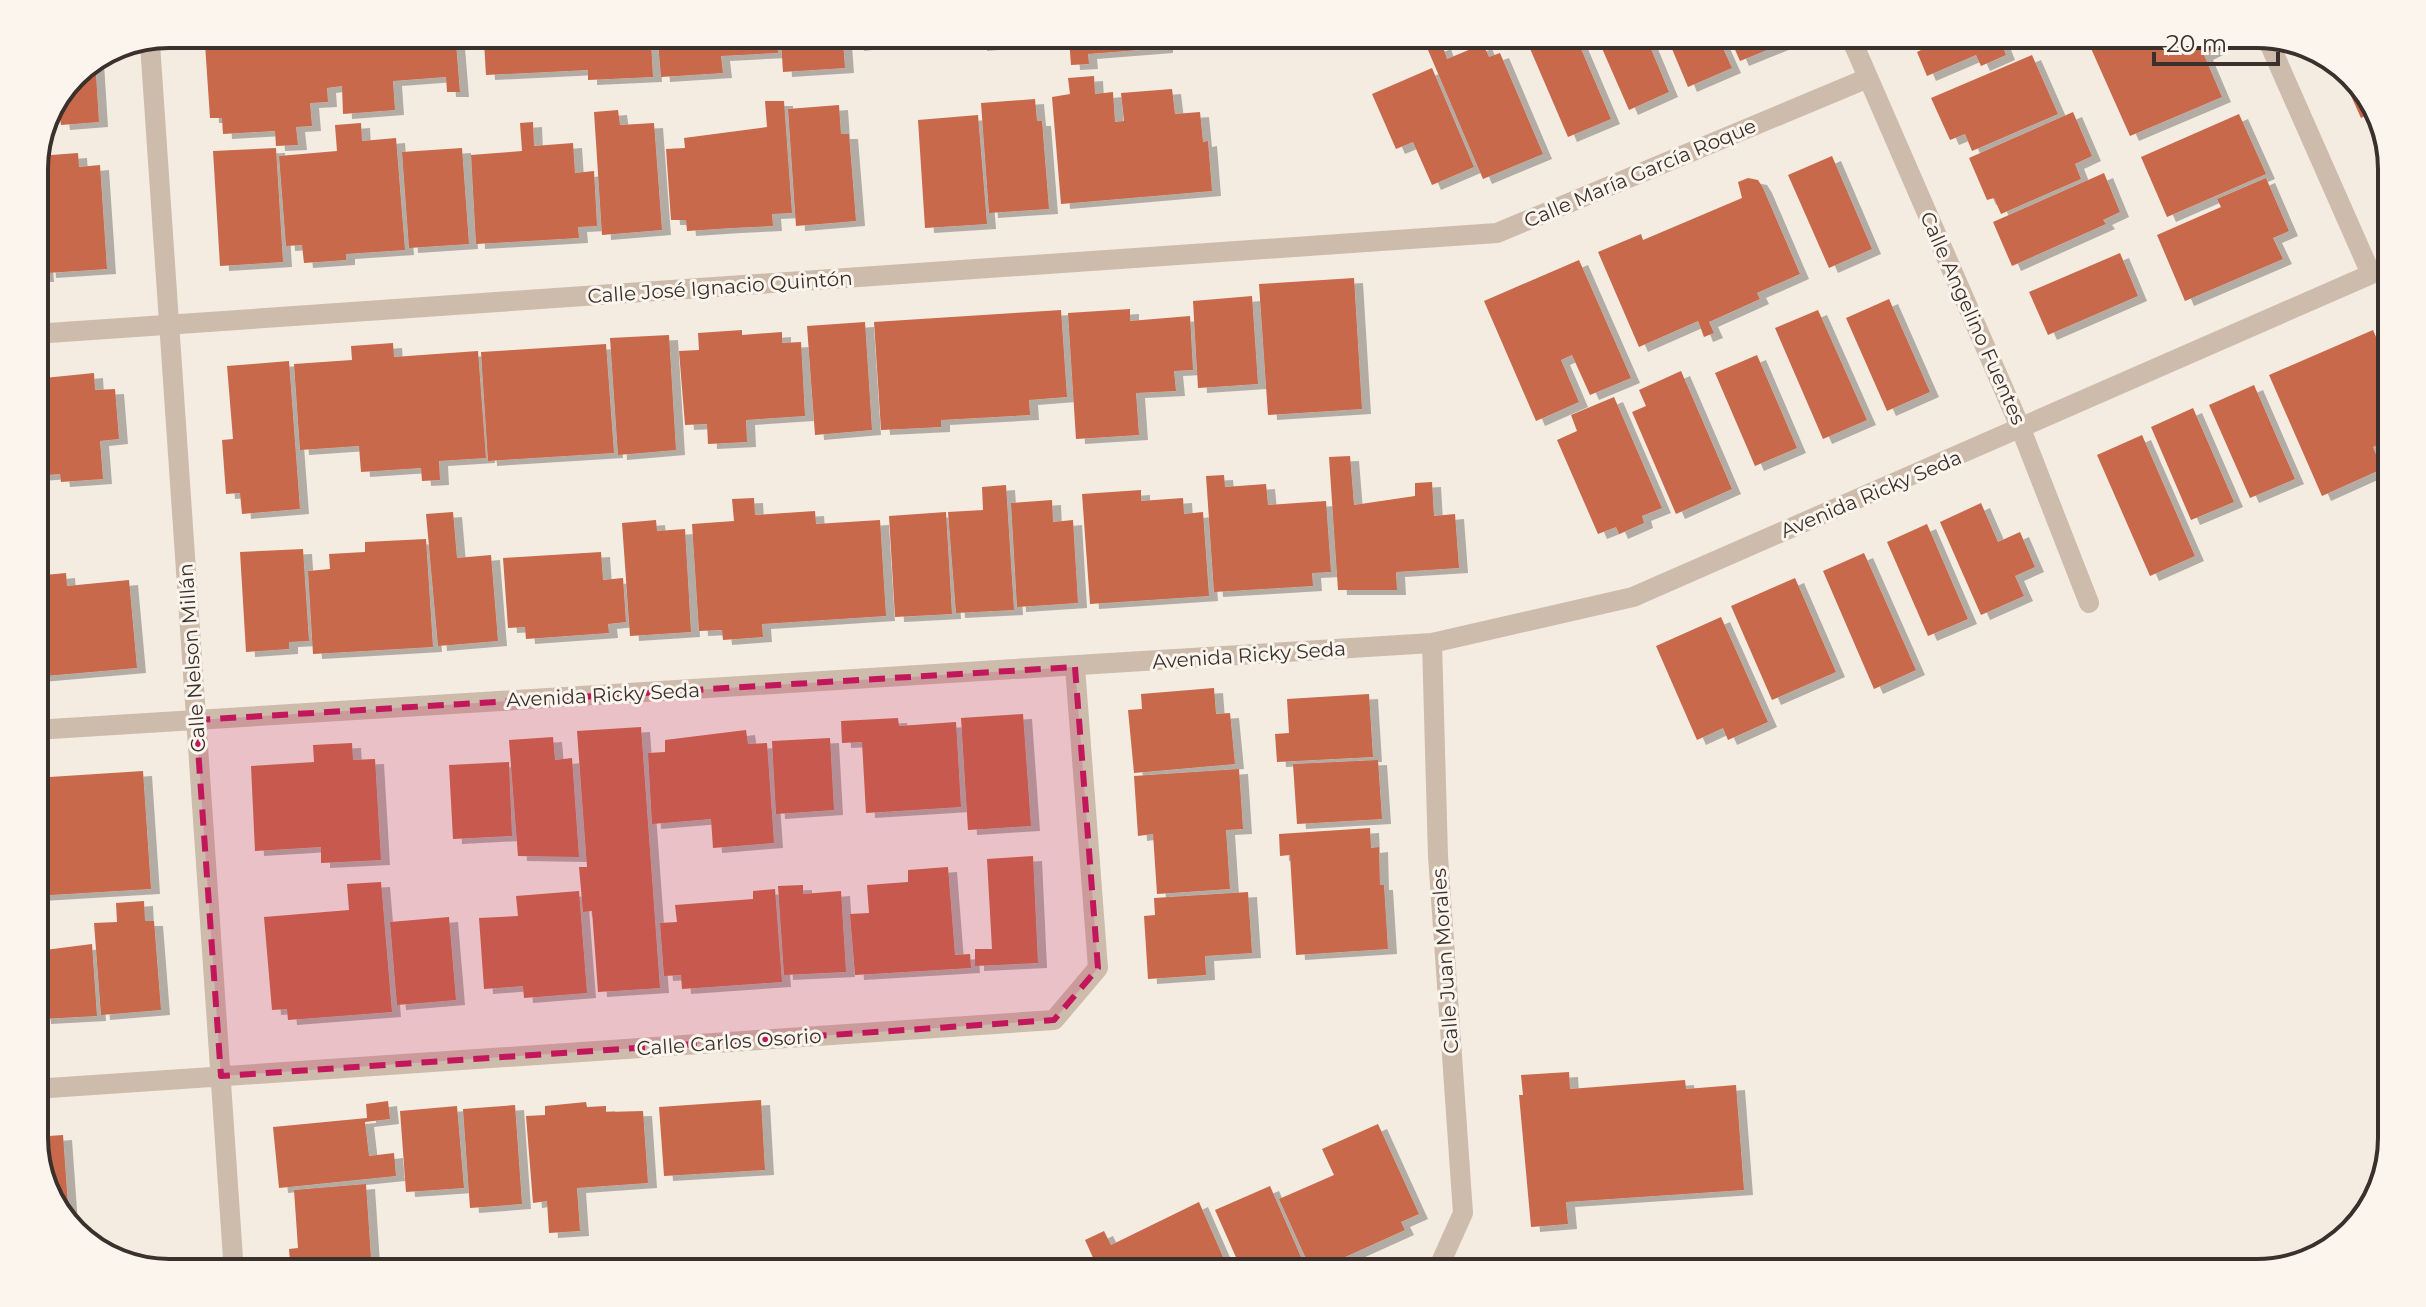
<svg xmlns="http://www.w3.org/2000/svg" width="2426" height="1307" viewBox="0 0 2426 1307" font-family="Montserrat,sans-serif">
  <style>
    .building { fill: #c8694b; filter: url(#shadow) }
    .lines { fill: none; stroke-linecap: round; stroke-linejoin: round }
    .minor { stroke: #cdbbac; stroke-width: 20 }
    .marked { fill: #c2185b; fill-opacity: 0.2; stroke: #c2185b; stroke-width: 6; stroke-dasharray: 16 10; stroke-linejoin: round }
    .labels { text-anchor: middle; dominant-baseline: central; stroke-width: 6; stroke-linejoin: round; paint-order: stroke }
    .street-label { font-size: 20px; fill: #3b302b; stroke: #fbf5ee }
    .rim { fill: none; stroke: #3b302b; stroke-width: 4 }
  </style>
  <defs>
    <filter id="shadow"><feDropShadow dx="9" dy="5" stdDeviation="0" flood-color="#0004"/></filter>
  </defs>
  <rect width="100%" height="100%" fill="#f4ebe1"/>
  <path class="building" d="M2208 34 2214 50 2204 55 2222 97 2130 136 2085 35Z
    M2024 35 2002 45 2006 55 1981 66 1976 55 1927 76 1917 52 1923 49 1917 36Z
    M1729 36H1779L1782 44 1740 61Z
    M1544 37H1576L1611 119 1568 137 1528 44Z
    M1597 37H1646L1669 92 1629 110Z
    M1667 37H1718L1732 68 1688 87Z
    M1164 39V48L1088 54 1089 64 1071 65 1069 40Z
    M906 40 855 46V41H865Z
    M978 40H1022L1023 42 978 46Z
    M777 41 778 53 721 56 723 73 661 77 658 42Z
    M781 41H843L845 68 783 72Z
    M484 42H651L653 77 588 80V70L486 75Z
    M456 43 460 92H447L446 77 393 81 395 110 343 114 342 86 327 88 328 102 310 103 312 126 296 127 298 145 276 146 275 131 223 134 222 118H210L205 44Z
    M1442 44 1447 59 1483 44 1489 57 1500 53 1543 154 1483 179 1428 50Z
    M2032 55 2058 114 1972 151 1965 134 1950 140 1931 98Z
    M95 59 99 122 61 125 60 118 53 119 74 73Z
    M1432 68 1474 167 1432 185 1413 142 1396 149 1372 94Z
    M1094 76 1095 94 1113 92 1115 122 1124 121 1121 93 1172 89 1175 114 1200 112 1203 142 1208 141 1212 191 1061 204 1052 97 1070 94 1068 78Z
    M2348 76 2369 94 2375 111 2361 118 2343 78Z
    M1035 99 1037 121H1042L1049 209 989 213 981 103Z
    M765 101H784L792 213 772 214 773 226 732 228 687 231 686 220H671L666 149 685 148 684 138 767 127Z
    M839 105 841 134H849L856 221 796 226 788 109Z
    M618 110 620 125 654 123 662 230 602 235 594 112Z
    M2073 112 2092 156 2075 164 2081 179 2001 214 1994 198 1987 200 1969 158Z
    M2239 114 2266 174 2167 217 2141 157Z
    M978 115 987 224 925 228 918 120Z
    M533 122 534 146 573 143 575 173 594 171 597 226 578 227 579 238 476 244 471 155 522 151 520 123Z
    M361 123 362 141 396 138 405 250 346 254V260L304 263 302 245 286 246 279 156 337 151 335 125Z
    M2382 131 2392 161V187L2371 135Z
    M276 148 283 262 220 266 213 151Z
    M462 148 469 244 409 248 402 152Z
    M78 153 79 167 100 165 107 269 47 273 38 156Z
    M1832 156 1872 249 1829 268 1788 175Z
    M37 164 45 277H34V165Z
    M2104 173 2120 212 2103 220 2106 224 2012 266 1993 222Z
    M1748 178 1758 180 1763 188 1800 274 1757 293 1760 299 1709 322 1714 333 1704 337 1698 321 1639 347 1598 252 1641 234 1643 240 1742 198 1738 182Z
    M2266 178 2289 231 2273 238 2283 259 2185 301 2157 235 2221 207 2217 199Z
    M2120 253 2138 296 2048 335 2029 292Z
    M1579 260 1631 378 1590 395 1572 355 1561 360 1579 402 1536 421 1484 301Z
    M1354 278 1362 409 1268 415 1259 284Z
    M1252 296 1258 384 1198 388 1193 301Z
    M1889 299 1930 392 1887 411 1846 318Z
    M1130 309V321L1190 316 1193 370 1174 371 1176 391 1136 393 1139 435 1076 439 1068 313Z
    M1061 310 1067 397 1029 400 1030 415 941 420V427L881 430 874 322Z
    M1818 310 1867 420 1823 439 1775 328Z
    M865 322 872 430 815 435 807 326Z
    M742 330V335L782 332V343L801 342 805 416 746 420 747 442 708 444 707 424 685 425 679 351 699 350 698 333Z
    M2373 330 2392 374V439L2373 447 2382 469 2322 496 2269 375Z
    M669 335 676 450 618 455 610 338Z
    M393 343 394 357 478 351 486 458 439 461 440 480 422 481 421 468 361 472 359 446 300 450 294 364 352 360 351 346Z
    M606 344 614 453 488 461 481 352Z
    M1757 355 1797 448 1755 466 1715 373Z
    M289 361 300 509 242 514 240 493 226 494 222 440 233 439 227 366Z
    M1681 371 1732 489 1676 514 1632 412 1646 406 1639 390Z
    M94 373 95 390 115 389 119 439 100 441 103 479 61 482 60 474 34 476V379Z
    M2254 385 2295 479 2250 498 2209 405Z
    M1614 397 1662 508 1642 516 1644 523 1619 534 1616 527 1598 534 1557 440 1577 431 1571 415Z
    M2193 408 2234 502 2191 520 2151 427Z
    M2142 435 2195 556 2150 576 2097 455Z
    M1350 456 1354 505 1415 496V483L1432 482 1434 516 1455 514 1459 568 1396 572 1397 590H1338L1329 457Z
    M1224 475 1225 487 1266 484 1268 505 1326 501 1331 572 1312 573 1313 586 1214 592 1206 476Z
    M1006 485 1014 610 956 613 948 512 983 510 982 487Z
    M1141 490V501L1183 498 1184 514 1203 512 1209 596 1090 604 1082 494Z
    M754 498 755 515 815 511 816 524 880 520 886 616 762 624 763 637 723 640 722 630 699 631 692 524 734 521 732 499Z
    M1052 500 1053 522 1073 520 1078 603 1017 607 1011 503Z
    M1981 503 1998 542 2020 532 2035 567 2015 576 2024 596 1981 615 1940 522Z
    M453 512 457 558 491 555 498 641 438 646 426 514Z
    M946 512 952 614 895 617 889 516Z
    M656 520 657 531 685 529 691 632 630 636 622 523Z
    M1927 524 1968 619 1928 636 1887 542Z
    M426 539 433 647 313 654 308 571 330 569 329 554 365 552V542Z
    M303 549 309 641 289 642V649L246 652 240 552Z
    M601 552 603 580 623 578 626 622 608 624 609 633 526 639 525 627 508 628 503 558Z
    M1864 553 1916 670 1874 689 1823 571Z
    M66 573 67 586 129 580 137 668 34 677V576Z
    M1795 578 1836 672 1772 700 1731 606Z
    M1721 617 1768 722 1728 740 1723 728 1697 740 1656 646Z
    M1214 688 1216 714 1230 713 1235 764 1134 773 1128 710 1142 709 1141 694Z
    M1369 694 1373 757 1277 762 1275 734 1289 733 1287 699Z
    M1023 714 1031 826 968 830 961 718Z
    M898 718 899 726 956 722 961 807 866 813 862 742 842 743 841 721Z
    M641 727 660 988 598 992 592 911 583 912 579 867H587L577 731Z
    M746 730 748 744 767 743 774 843 713 848 711 819 652 824 648 753 665 752V740Z
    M553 737 555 760 572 758 579 857 518 856 509 740Z
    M830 738 834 810 776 814 772 741Z
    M352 743 353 760 375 759 381 860 321 863V847L255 851 251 766 314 762 313 745Z
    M1378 760 1382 819 1297 824 1293 764Z
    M509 762 512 836 453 839 449 765Z
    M1239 769 1243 829 1226 830 1230 889 1157 894 1153 834 1138 836 1134 776Z
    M143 771 151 889 34 896V778Z
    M1370 828 1371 848 1379 847 1380 885H1384L1388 949 1296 955 1290 855 1280 856 1279 834Z
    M1033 856 1038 963 975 966V949H992L987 859Z
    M948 867 955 955 970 954 971 968 855 975 850 914 869 913 867 885 908 882V870Z
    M381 882 392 1012 288 1020 287 1009 272 1010 264 917 349 910 347 884Z
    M803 885V894L841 891 846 972 784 975 778 886Z
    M775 889 782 982 682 989 681 975 664 976 660 923 677 922 675 905 753 899V891Z
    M579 891 587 993 524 998 523 986 484 989 479 918 518 916 516 896Z
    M1248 892 1252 953 1205 956 1206 975 1148 979 1144 916 1155 915 1154 898Z
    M144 901 145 921H154L161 1010 101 1015 94 923 117 922 116 903Z
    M449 917 456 1000 397 1005 390 922Z
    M92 944 97 1016 42 1019 37 951Z
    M1569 1072 1570 1089 1685 1080 1686 1089 1736 1085 1744 1190 1566 1202 1568 1224 1531 1227 1519 1095H1523L1521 1075Z
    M761 1100 765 1170 664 1176 659 1107Z
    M388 1101 390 1119 365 1122 369 1156 394 1153 396 1176 279 1188 273 1127 367 1118 366 1104Z
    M586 1102 587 1107 606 1106V1112L643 1111 648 1183 577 1188 580 1231 549 1233 547 1201 533 1203 526 1116 545 1115V1106Z
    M515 1105 522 1204 470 1208 463 1109Z
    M457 1106 464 1188 406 1192 400 1111Z
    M1378 1124 1419 1214 1401 1222 1405 1230 1312 1272 1279 1199 1334 1175 1322 1149Z
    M63 1135 69 1219H64L57 1213 34 1147V1137Z
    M366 1184 372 1273H291L289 1249 298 1248 294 1190Z
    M1270 1186 1308 1273H1243L1215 1210Z
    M1199 1202 1230 1273H1100L1085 1240 1104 1231 1111 1245Z"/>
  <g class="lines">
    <path class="minor" d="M1850 36 2021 429 2089 603
      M2266 36 2371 274
      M150 44 234 1273
      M34 334 1497 233 1868 78
      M1432 643 1438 856 1463 1213 1436 1273
      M34 730 1432 643 1633 597 2392 265
      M34 1089 1054 1020 1098 968 1075 667"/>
  </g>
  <path class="marked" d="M1075 667 1098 968 1054 1020 221 1076 196 720Z"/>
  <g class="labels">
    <g class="street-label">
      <text transform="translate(1640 173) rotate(-23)">Calle María García Roque</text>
      <text transform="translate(720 287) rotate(-4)">Calle José Ignacio Quintón</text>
      <text transform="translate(1973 318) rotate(66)">Calle Angelino Fuentes</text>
      <text transform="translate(1871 494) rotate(-23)">Avenida Ricky Seda</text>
      <text transform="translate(1249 655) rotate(-4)">Avenida Ricky Seda</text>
      <text transform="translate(192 658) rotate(-94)">Calle Nelson Millán</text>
      <text transform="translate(603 695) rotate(-3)">Avenida Ricky Seda</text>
      <text transform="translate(1445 961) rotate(-94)">Calle Juan Morales</text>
      <text transform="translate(729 1042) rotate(-4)">Calle Carlos Osorio</text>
    </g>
  </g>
  <path d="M0 0H2426V1307H0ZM169 48H2257A121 121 0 0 1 2378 169V1138A121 121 0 0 1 2257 1259H169A121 121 0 0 1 48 1138V169A121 121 0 0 1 169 48Z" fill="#fbf5ee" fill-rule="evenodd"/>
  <path class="rim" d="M169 48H2257A121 121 0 0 1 2378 169V1138A121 121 0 0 1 2257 1259H169A121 121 0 0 1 48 1138V169A121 121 0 0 1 169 48Z"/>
  <path d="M2154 52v12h124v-12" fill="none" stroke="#3b302b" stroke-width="4"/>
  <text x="2166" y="52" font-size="24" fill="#3b302b" stroke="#fbf5ee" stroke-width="6" paint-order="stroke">20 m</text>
</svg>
